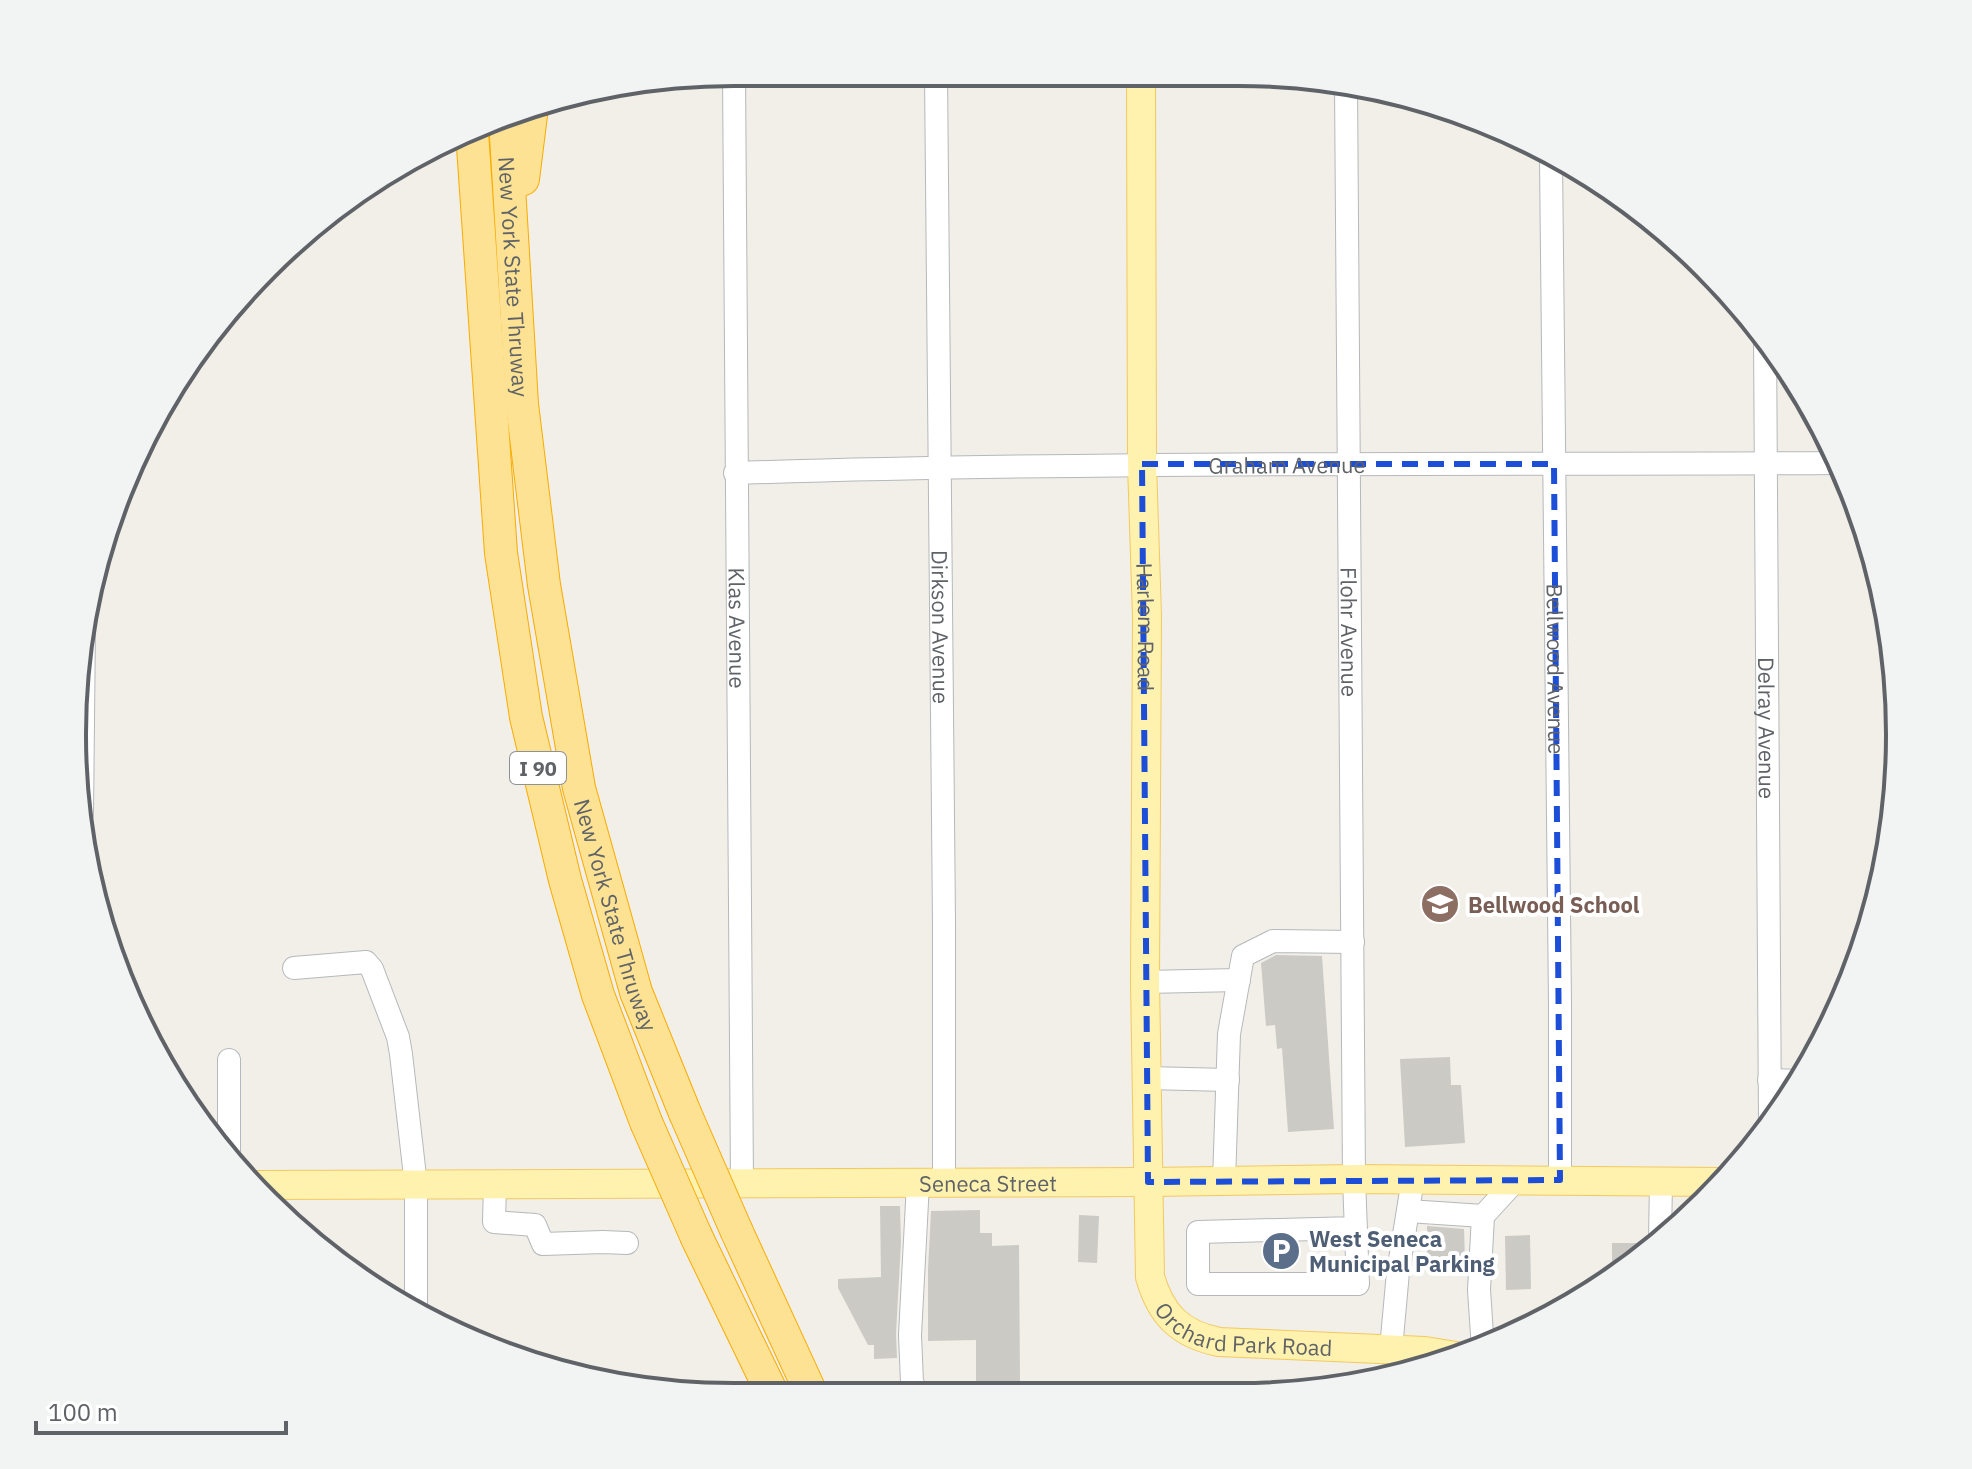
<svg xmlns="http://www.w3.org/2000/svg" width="1972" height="1469" viewBox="0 0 1972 1469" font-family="'IBM Plex Sans',sans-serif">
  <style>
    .building { fill: #cccac5 }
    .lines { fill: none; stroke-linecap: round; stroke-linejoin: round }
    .minor-casing { stroke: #b5b8bc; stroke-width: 24 }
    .major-casing { stroke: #f2c960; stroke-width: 30 }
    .highway-casing { stroke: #f9ab00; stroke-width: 34 }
    .minor { stroke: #fff; stroke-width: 22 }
    .major { stroke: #fff2af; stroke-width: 28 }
    .highway { stroke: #fde293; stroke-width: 32 }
    .highway-bridge-casing { stroke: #f9ab00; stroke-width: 34; stroke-linecap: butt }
    .highway-bridge { stroke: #fde293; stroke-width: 32 }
    .marked { fill: none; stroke: #1d4ed8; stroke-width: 6; stroke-dasharray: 16 10; stroke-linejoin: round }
    .labels { text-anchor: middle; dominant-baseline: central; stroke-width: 8; stroke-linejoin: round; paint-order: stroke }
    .shield { fill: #fff; stroke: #8f9295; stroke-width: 2 }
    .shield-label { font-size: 20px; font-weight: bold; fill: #5f6368 }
    .street-label { font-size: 22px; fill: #5f6368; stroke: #fff }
    .education-label { font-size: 22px; font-weight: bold; fill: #785e54; stroke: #fff; text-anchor: start }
    .service-label { font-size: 22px; font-weight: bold; fill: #4e5e75; stroke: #fff; text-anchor: start }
    .rim { fill: none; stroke: #5f6368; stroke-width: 4 }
  </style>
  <rect width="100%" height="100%" fill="#f1efe8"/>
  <path class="building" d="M1276 955 1322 956 1334 1129 1288 1132 1282 1048 1277 1049 1275 1025 1266 1026 1261 963Z
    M1450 1057 1451 1085H1461L1465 1143 1405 1147 1400 1059Z
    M880 1206H900L901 1242 896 1334 897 1358 874 1359V1345H868L838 1288V1279L881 1277Z
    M980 1210V1233H992V1246L1019 1245 1020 1384 976 1385V1340L928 1341V1269L931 1211Z
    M1079 1215 1099 1216 1097 1263 1078 1262Z
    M1427 1226 1464 1229 1465 1260 1427 1261Z
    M1530 1235 1531 1289 1506 1290 1505 1236Z
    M1612 1243H1636V1251H1650L1640 1260 1612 1277Z"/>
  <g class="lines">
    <g class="minor-casing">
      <g id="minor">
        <path id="s1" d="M734 72 742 1184"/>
        <path id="s2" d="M936 73 944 924V1183"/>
        <path id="s3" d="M1346 84 1354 1179 1358 1284H1198V1232L1355 1228"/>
        <path id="s4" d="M1551 159 1560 1004V1180"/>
        <path id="s5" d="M1765 334 1770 1124"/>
        <path id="s6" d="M735 473C1103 461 1472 465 1840 463"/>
        <path d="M82 814 84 625"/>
        <path d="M294 968 366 962 372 969 398 1037 401 1054 416 1185V1314"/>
        <path d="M1145 982 1239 980"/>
        <path d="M229 1060V1160"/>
        <path d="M1147 1078 1228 1080"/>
        <path d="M1769 1080 1801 1081"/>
        <path d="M1224 1181 1229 1034 1243 956 1273 941 1353 942"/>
        <path d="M495 1185 494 1222 535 1225 543 1244 603 1242 627 1243"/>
        <path d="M1408 1211 1483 1216 1516 1180"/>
        <path d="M1483 1216 1479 1290 1483 1349"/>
        <path d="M1660 1240 1661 1181"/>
        <path d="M1391 1349 1398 1272 1413 1179"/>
        <path d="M918 1394 912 1382 910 1335 918 1183"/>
      </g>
    </g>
    <g class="major-casing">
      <g id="major">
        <path id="s7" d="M1141 73 1142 464 1147 616 1145 982 1150 1277C1161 1315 1180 1334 1219 1342L1425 1351 1456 1356"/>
        <path id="s8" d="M254 1185 1148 1182 1354 1179 1724 1182"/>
      </g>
    </g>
    <g class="highway-casing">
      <g id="highway">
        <path id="s9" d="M505 119 522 404 544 585 579 788 636 992 685 1113"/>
        <path d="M472 132 501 553 526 717 565 880 598 995 646 1122"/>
        <path d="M523 179 532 107"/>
        <path d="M737 1232 812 1395"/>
        <path d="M697 1238 773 1395"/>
      </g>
    </g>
    <use href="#minor" class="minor"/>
    <use href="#major" class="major"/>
    <use href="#highway" class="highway"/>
    <g class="highway-bridge-casing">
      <path id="highway-bridge" d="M685 1113 737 1232
        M646 1122 697 1238"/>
    </g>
    <use href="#highway-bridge" class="highway-bridge"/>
  </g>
  <path class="marked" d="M1142 464H1554L1560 1180 1148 1182Z"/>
  <defs>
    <g id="school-disc" transform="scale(2)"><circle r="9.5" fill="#8d6e63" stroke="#fff"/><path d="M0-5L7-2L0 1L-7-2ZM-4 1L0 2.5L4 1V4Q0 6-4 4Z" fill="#fff"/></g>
    <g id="parking-disc" transform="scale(2)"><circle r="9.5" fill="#5c6f8a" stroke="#fff"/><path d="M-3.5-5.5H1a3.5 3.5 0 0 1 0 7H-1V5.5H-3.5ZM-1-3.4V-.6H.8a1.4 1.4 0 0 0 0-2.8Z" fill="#fff"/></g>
  </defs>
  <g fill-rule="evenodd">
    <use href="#school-disc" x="1440" y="904"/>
    <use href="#parking-disc" x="1281" y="1251"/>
  </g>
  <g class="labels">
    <rect class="shield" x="510" y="752" width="56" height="32" rx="6"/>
    <g class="shield-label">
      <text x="538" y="768">I 90</text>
    </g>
    <g class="street-label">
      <text stroke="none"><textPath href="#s9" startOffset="158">New York State Thruway</textPath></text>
      <text stroke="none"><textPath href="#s6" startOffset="552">Graham Avenue</textPath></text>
      <text stroke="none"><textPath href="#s1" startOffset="556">Klas Avenue</textPath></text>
      <text stroke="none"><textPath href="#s2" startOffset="554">Dirkson Avenue</textPath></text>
      <text stroke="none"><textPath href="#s7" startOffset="554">Harlem Road</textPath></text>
      <text stroke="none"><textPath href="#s3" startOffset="548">Flohr Avenue</textPath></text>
      <text stroke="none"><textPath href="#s4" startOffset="510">Bellwood Avenue</textPath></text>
      <text stroke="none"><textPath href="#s5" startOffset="394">Delray Avenue</textPath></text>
      <text stroke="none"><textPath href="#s9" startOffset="806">New York State Thruway</textPath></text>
      <text stroke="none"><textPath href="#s8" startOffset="734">Seneca Street</textPath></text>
      <text stroke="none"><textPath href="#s7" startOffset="1326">Orchard Park Road</textPath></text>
    </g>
    <g class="education-label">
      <text x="1468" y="904">Bellwood School</text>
    </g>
    <g class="service-label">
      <text x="1309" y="1238">West Seneca<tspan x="1309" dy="25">Municipal Parking</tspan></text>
    </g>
  </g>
  <path d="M0 0H1972V1469H0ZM734 86H1238A648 648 0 0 1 1886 734V735A648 648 0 0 1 1238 1383H734A648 648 0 0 1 86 735V734A648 648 0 0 1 734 86Z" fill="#f2f3f3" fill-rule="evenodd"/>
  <path class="rim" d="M734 86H1238A648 648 0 0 1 1886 734V735A648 648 0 0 1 1238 1383H734A648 648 0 0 1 86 735V734A648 648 0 0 1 734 86Z"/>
  <path d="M36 1421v12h250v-12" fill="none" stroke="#5f6368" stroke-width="4"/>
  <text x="48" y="1421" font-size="24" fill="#5f6368" stroke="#ffffff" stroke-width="6" paint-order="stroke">100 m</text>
</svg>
